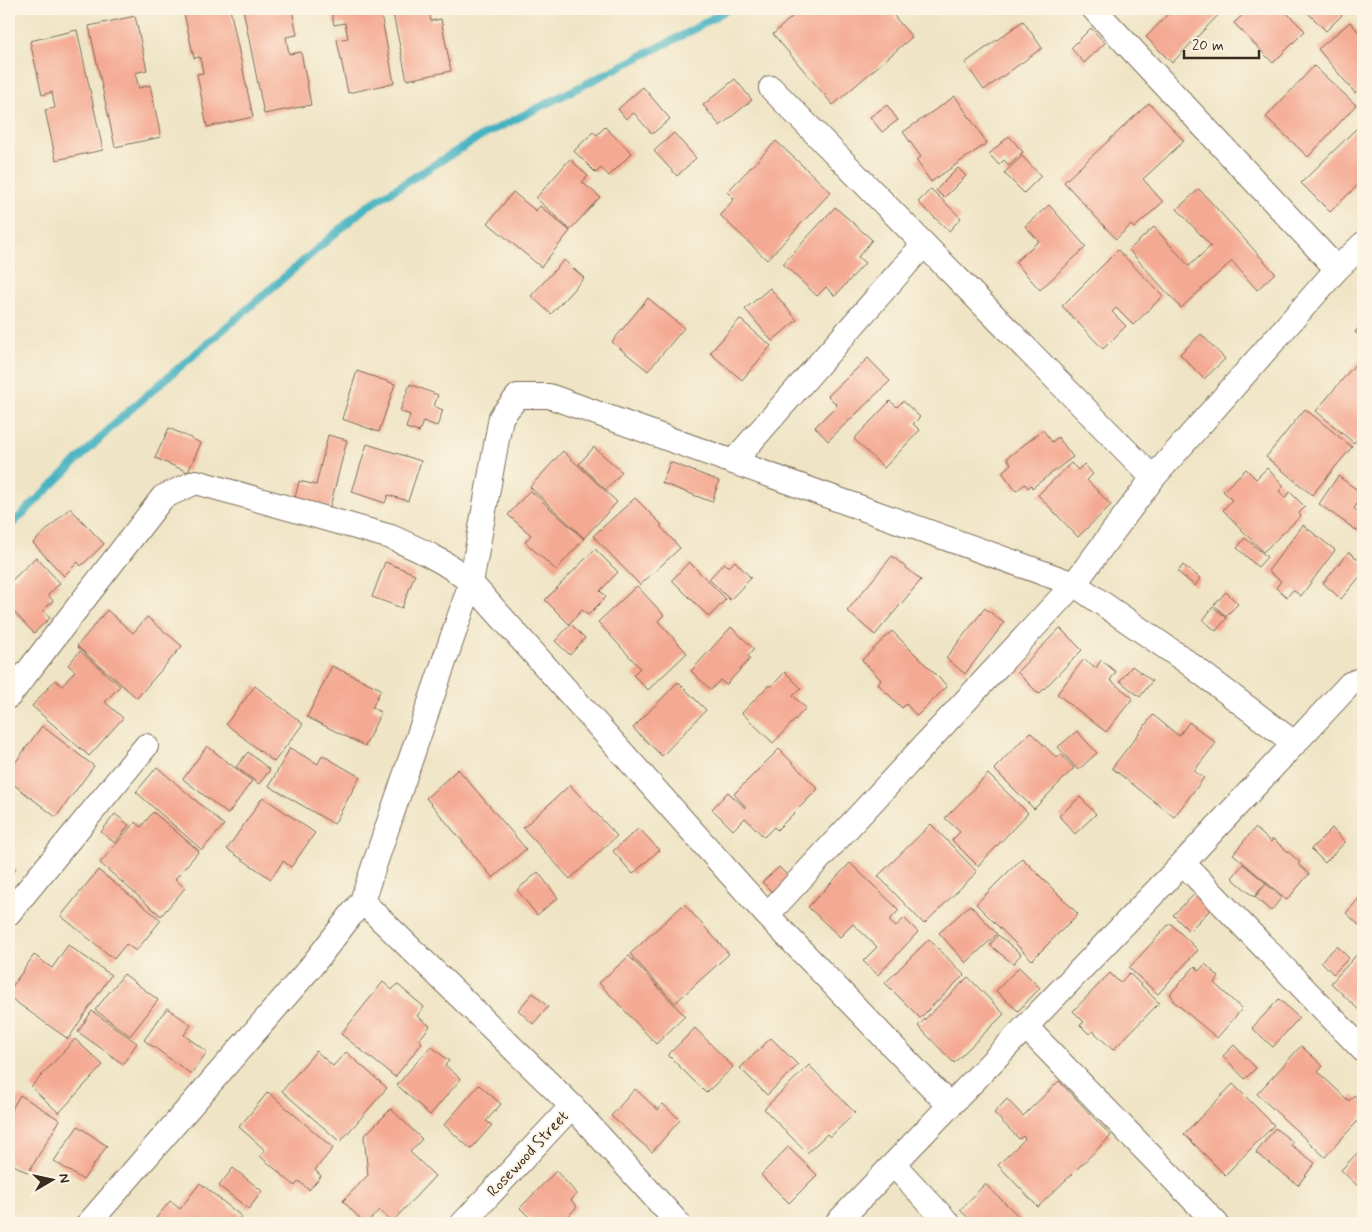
<svg xmlns="http://www.w3.org/2000/svg" width="1372" height="1232" viewBox="0 0 1372 1232" font-family="Mynerve,sans-serif">
  <style>
    .lines { fill: none; stroke-linecap: round; stroke-linejoin: round }
    .stream { stroke: #45b2c1; stroke-width: 8 }
    .building { fill: #f4a992 }
    .street-casing { stroke: #7a6b58; stroke-width: 26 }
    .street { stroke: #fff; stroke-width: 24 }
    .labels { text-anchor: middle; dominant-baseline: central; stroke-width: 4; stroke-linejoin: round; paint-order: stroke }
    .street-label { font-size: 16px; fill: #3b2a1e; stroke: #fcf5e5 }
  </style>
  <rect width="100%" height="100%" fill="#fcf5e5"/>
  <filter id="ink" filterUnits="userSpaceOnUse"><feTurbulence type="fractalNoise" baseFrequency=".02" numOctaves="2"/><feDisplacementMap in="SourceGraphic" scale="10" xChannelSelector="R" yChannelSelector="G"/><feConvolveMatrix kernelMatrix="1 2 1 2 8 2 1 2 1" color-interpolation-filters="sRGB"/></filter>
  <filter id="wash" filterUnits="userSpaceOnUse"><feTurbulence type="fractalNoise" baseFrequency=".0096" numOctaves="4" result="noise"/><feDisplacementMap in="SourceGraphic" scale="20" xChannelSelector="R" yChannelSelector="G"/><feGaussianBlur stdDeviation="1.12" result="paint"/><feColorMatrix in="noise" values="0 0 0 0 0 0 0 0 0 0 0 0 0 0 0 0 0 1.4 0 .05"/><feComposite in="paint" operator="in"/></filter>
  <g filter="url(#wash)">
    <rect width="100%" height="100%" fill="#efe4c5"/>
    <g class="lines">
      <path class="stream" d="M9 527 124 415 366 207 476 139 689 32 728 9"/>
    </g>
    <g id="blocks">
      <path class="building" d="M183 9H230L253 117 207 127 197 74 203 73 200 57 194 58Z
        M243 9H292L297 35 286 37 289 54 301 52 311 105 264 114Z
        M331 9H380L394 83 348 93 337 40 348 38 345 23 334 25Z
        M392 9H429L431 21 441 19 451 71 407 80Z
        M801 9H888L912 37 833 105 773 34Z
        M1173 9H1224L1172 63 1146 37Z
        M1249 9H1283L1305 31 1273 63 1234 23Z
        M1307 9H1348L1326 31 1305 10Z
        M135 16 147 70 135 73 139 88 150 85 161 137 115 147 89 26Z
        M1023 21 1042 48 984 90 965 63Z
        M1350 22 1363 37V86L1355 93 1318 49Z
        M1091 28 1105 43 1084 63 1071 48Z
        M77 30 103 150 56 160 45 110 55 108 52 92 42 95 30 41Z
        M1314 66 1356 105 1308 157 1266 117Z
        M735 79 752 100 720 126 703 105Z
        M643 87 670 119 652 134 634 113 626 119 618 109Z
        M955 96 987 143 931 182 916 160 921 157 903 132Z
        M1149 103 1184 141 1143 179 1163 202 1134 228 1131 225 1116 239 1064 182Z
        M887 105 898 120 882 132 870 117Z
        M1363 122V180L1330 212 1301 183Z
        M605 127 632 153 609 176 601 168 596 173 574 151 593 132 597 135Z
        M674 133 696 158 677 176 654 151Z
        M1009 136 1023 152 1009 166 1004 160 999 165 989 154Z
        M776 141 831 192 767 260 720 215 734 199 727 192Z
        M1022 156 1041 176 1024 193 1004 173Z
        M570 159 588 176 582 182 600 197 570 230 536 198Z
        M958 168 966 176 944 198 936 190Z
        M931 189 961 218 949 231 918 202Z
        M1199 189 1275 273 1257 290 1232 261 1181 308 1129 250 1154 227 1189 266 1211 246 1177 209Z
        M513 192 536 211 540 206 570 231 541 267 488 223Z
        M1049 205 1086 247 1040 290 1015 262 1039 241 1025 226Z
        M835 207 872 240 858 257 865 263 835 296 826 287 817 296 783 264Z
        M1118 250 1163 296 1133 325 1116 308 1112 312 1126 326 1103 349 1062 306Z
        M564 260 584 278 551 314 531 296Z
        M770 288 797 320 772 341 745 309Z
        M648 298 684 328 648 371 612 342Z
        M740 319 771 346 742 380 710 353Z
        M1363 322V338L1355 332Z
        M1201 334 1225 359 1204 379 1180 354Z
        M1363 355V432L1354 443 1316 411Z
        M868 358 890 381 828 441 815 427 837 405 828 396Z
        M357 371 395 384 379 432 342 419Z
        M410 384 438 395 434 406 443 410 437 426 423 421 419 432 406 428 410 415 400 411Z
        M890 401 897 407 903 401 920 417 913 424 920 430 884 468 854 439Z
        M1305 409 1352 447 1312 495 1266 457Z
        M169 428 201 443 188 472 155 458Z
        M1043 430 1052 442 1058 437 1073 457 1032 488 1031 485 1028 488 1025 484 1016 491 1002 472 1011 464 1007 458Z
        M328 435 347 440 330 507 295 498 299 481 316 485Z
        M367 444 421 461 408 501 388 495 385 503 352 492Z
        M594 447 622 472 606 490 579 464Z
        M563 451 617 502 584 538 530 487Z
        M670 462 719 481 712 502 662 483Z
        M1071 463 1078 470 1084 464 1093 474 1087 480 1111 505 1078 537 1038 495Z
        M1267 468 1284 486 1279 491 1285 498 1290 492 1305 507 1299 513 1301 516 1263 552 1223 510 1232 500 1223 491 1246 469 1256 479Z
        M1338 476 1363 494 1354 509 1363 516V535L1319 504Z
        M530 490 584 539 556 570 525 542 531 535 508 515Z
        M635 498 662 525 660 526 680 548 640 585 593 536Z
        M70 508 104 544 81 566 78 562 64 576 33 543Z
        M1303 525 1335 550 1301 596 1293 590 1287 597 1276 588 1281 581 1268 571Z
        M1245 538 1267 557 1258 567 1237 548Z
        M595 549 618 572 600 591 606 597 588 615 582 610 569 624 545 600Z
        M1349 552 1363 564V573L1341 599 1323 583Z
        M892 556 921 580 875 635 847 611Z
        M36 557 60 583 48 595 53 601 43 610 50 618 34 633 9 607V583Z
        M735 561 751 578 730 600 709 579 724 563 729 567Z
        M385 562 415 574 402 608 372 597Z
        M689 562 726 599 709 617 672 580Z
        M1183 565 1200 578 1195 586 1178 572Z
        M637 586 664 615 658 621 687 653 648 690 633 675 640 668 598 622Z
        M1226 592 1238 604 1226 616 1214 605Z
        M1213 607 1227 618 1216 631 1203 620Z
        M985 608 1004 623 965 674 946 658Z
        M107 610 133 633 147 617 182 646 137 698 77 646Z
        M571 624 585 638 570 655 555 641Z
        M731 627 754 649 748 656 750 659 726 685 720 680 711 690 691 671Z
        M1060 628 1082 650 1039 694 1017 672Z
        M892 631 947 686 917 716 906 704 902 708 878 684 881 680 862 660Z
        M80 651 120 686 105 702 123 718 89 756 32 706 55 680 62 686 75 671 68 665Z
        M1084 659 1096 668 1101 660 1116 672 1110 680 1133 698 1106 732 1057 694Z
        M332 666 381 689 372 708 381 712 365 746 307 717Z
        M1132 666 1152 681 1140 697 1120 681Z
        M785 672 801 688 793 696 806 708 773 743 742 713 769 685 771 687Z
        M678 682 706 710 662 756 633 728Z
        M255 686 303 724 274 762 226 724Z
        M1153 715 1179 736 1189 722 1216 743 1194 771 1204 778 1174 817 1112 768Z
        M42 726 94 766 56 817 9 781V771Z
        M1077 731 1097 753 1078 770 1058 747Z
        M1030 732 1057 758 1061 754 1074 768 1034 809 994 769Z
        M207 746 252 781 228 814 183 779Z
        M290 748 318 764 322 755 360 777 334 824 269 786Z
        M779 749 818 789 777 830 774 827 764 837 745 818 733 830 712 809 728 792 745 808 746 807 734 794Z
        M248 752 270 770 259 784 236 767Z
        M157 767 224 825 202 850 136 792Z
        M458 769 526 849 493 878 426 798Z
        M988 774 1028 813 978 866 952 840 960 832 945 818Z
        M570 785 617 836 570 879 523 828Z
        M263 797 315 833 291 867 283 861 271 879 227 849Z
        M1080 797 1096 814 1075 834 1059 816Z
        M153 812 199 851 175 879 185 888 161 916 100 863 135 822 141 827Z
        M115 814 129 825 115 843 101 832Z
        M931 824 977 872 924 924 878 876Z
        M639 828 659 850 633 874 613 851Z
        M1255 828 1271 842 1273 839 1300 862 1298 864 1309 874 1287 900 1233 854Z
        M1332 828 1345 842 1325 863 1311 849Z
        M1022 858 1078 914 1032 960 976 904Z
        M9 863 16 869 9 878Z
        M850 863 899 910 889 921 896 927 904 918 918 932 878 975 863 961 877 947 853 924 840 937 808 907Z
        M1243 864 1266 883 1254 897 1232 878Z
        M779 867 792 880 776 896 762 882Z
        M98 870 161 920 136 951 126 944 114 959 61 916Z
        M538 872 558 898 537 915 517 890Z
        M1266 884 1282 897 1271 911 1255 897Z
        M1200 889 1215 905 1189 931 1173 915Z
        M1363 894V929L1346 913Z
        M684 904 729 954 675 1003 630 954Z
        M970 905 997 934 966 963 939 933Z
        M1170 923 1198 950 1158 994 1129 968Z
        M998 935 1021 954 1013 964 990 945Z
        M929 939 964 975 920 1018 885 983Z
        M68 945 111 975 68 1039 9 997V991L34 955 52 968Z
        M1337 946 1349 958 1333 974 1321 961Z
        M1363 948V1014L1331 983Z
        M629 956 685 1016 656 1044 599 983Z
        M1205 964 1219 977 1214 983 1242 1009 1217 1038 1172 1000 1173 998 1170 994 1195 966 1199 971Z
        M1019 967 1040 988 1018 1011 996 991Z
        M1110 973 1120 983 1129 973 1159 1003 1113 1050 1093 1031 1089 1034 1080 1025 1084 1022 1073 1011Z
        M124 974 158 1000 130 1036 95 1010Z
        M968 977 1004 1014 954 1063 918 1026Z
        M383 982 392 990 397 984 424 1007 417 1016 430 1026 419 1040 422 1043 395 1077 341 1034Z
        M533 993 548 1007 533 1024 518 1010Z
        M1279 999 1299 1018 1273 1047 1252 1028Z
        M167 1008 191 1025 184 1035 207 1052 191 1074 144 1040Z
        M92 1011 137 1043 123 1064 78 1032Z
        M695 1028 733 1067 706 1093 668 1055Z
        M771 1038 798 1065 767 1095 740 1068Z
        M75 1039 103 1065 59 1113 31 1087Z
        M1234 1045 1256 1068 1245 1079 1223 1056Z
        M431 1046 449 1061 445 1065 461 1079 430 1115 397 1085Z
        M1301 1046 1323 1066 1318 1072 1349 1101 1354 1095 1363 1103V1115L1325 1157 1257 1094Z
        M316 1051 333 1066 346 1052 387 1088 340 1142 282 1091Z
        M809 1065 855 1113 830 1137 827 1134 807 1153 764 1109Z
        M1059 1081 1111 1136 1038 1207 998 1165 1025 1139 1023 1136 1019 1139 994 1113 1007 1099 1023 1116Z
        M1233 1084 1274 1125 1225 1175 1184 1134Z
        M479 1085 501 1104 486 1121 492 1125 471 1149 444 1125Z
        M635 1089 658 1110 663 1104 680 1120 652 1152 611 1116Z
        M268 1092 333 1148 315 1170 321 1176 309 1190 299 1181 295 1186 260 1156 265 1150 239 1127Z
        M20 1095 60 1120 28 1173 9 1162V1114Z
        M391 1109 422 1139 410 1152 435 1176 392 1222 379 1210 367 1223H364L343 1201 368 1175 364 1136Z
        M78 1126 107 1146 83 1180 54 1161Z
        M1275 1128 1293 1142 1291 1145 1315 1163 1298 1185 1256 1153Z
        M788 1147 817 1175 789 1203 761 1175Z
        M1363 1147V1191L1341 1170Z
        M233 1168 262 1191 249 1209 219 1186Z
        M556 1171 577 1194 571 1200 577 1207 561 1223H535L520 1208Z
        M200 1183 241 1216 236 1223H152L170 1201 180 1209Z
        M985 1184 1026 1223H974L960 1210Z"/>
    </g>
  </g>
  <g filter="url(#ink)">
    <use href="#blocks" fill-opacity="0" stroke="#7a6b58" stroke-width="1"/>
    <g class="lines">
      <g class="street-casing">
        <path id="street" d="M1094 9 1337 269
          M771 88 1153 478
          M733 462 924 244
          M9 696 163 497 196 482 391 537C420 550 448 562 471 583L767 915 950 1106
          M1183 863 1363 1050
          M362 901 572 1106 678 1223
          M9 913 146 746
          M767 915 1074 584 1183 659 1294 743
          M1026 1027 1216 1223
          M894 1165 948 1223
          M89 1223 310 968 362 901 471 583 501 417 518 396H549L1074 584 1153 478 1337 269 1363 244
          M463 1223 572 1106
          M837 1223 1183 863 1350 684 1363 679"/>
      </g>
      <use href="#street" class="street"/>
    </g>
  </g>
  <g class="labels">
    <g class="street-label">
      <text transform="translate(528 1154) rotate(-47)">Rosewood Street</text>
    </g>
  </g>
  <rect width="1372" height="1232" fill="none" stroke="#fcf5e5" stroke-width="30"/>
  <g transform="translate(52 1180) rotate(81)" stroke="#fcf5e5" stroke-width="4" paint-order="stroke">
  <path d="M0-4L9 19L0 12L-9 19Z" fill="#3b2a1e"/>
  <text y="-8" font-size="14" font-weight="bold" text-anchor="middle" fill="#3b2a1e">N</text>
  </g>
  <path d="M1184 50v8h75v-8" fill="none" stroke="#3b2a1e" stroke-width="2.5"/>
  <text x="1192" y="50" font-size="15" fill="#3b2a1e" stroke="#fcf5e5" stroke-width="4" paint-order="stroke">20 m</text>
</svg>
